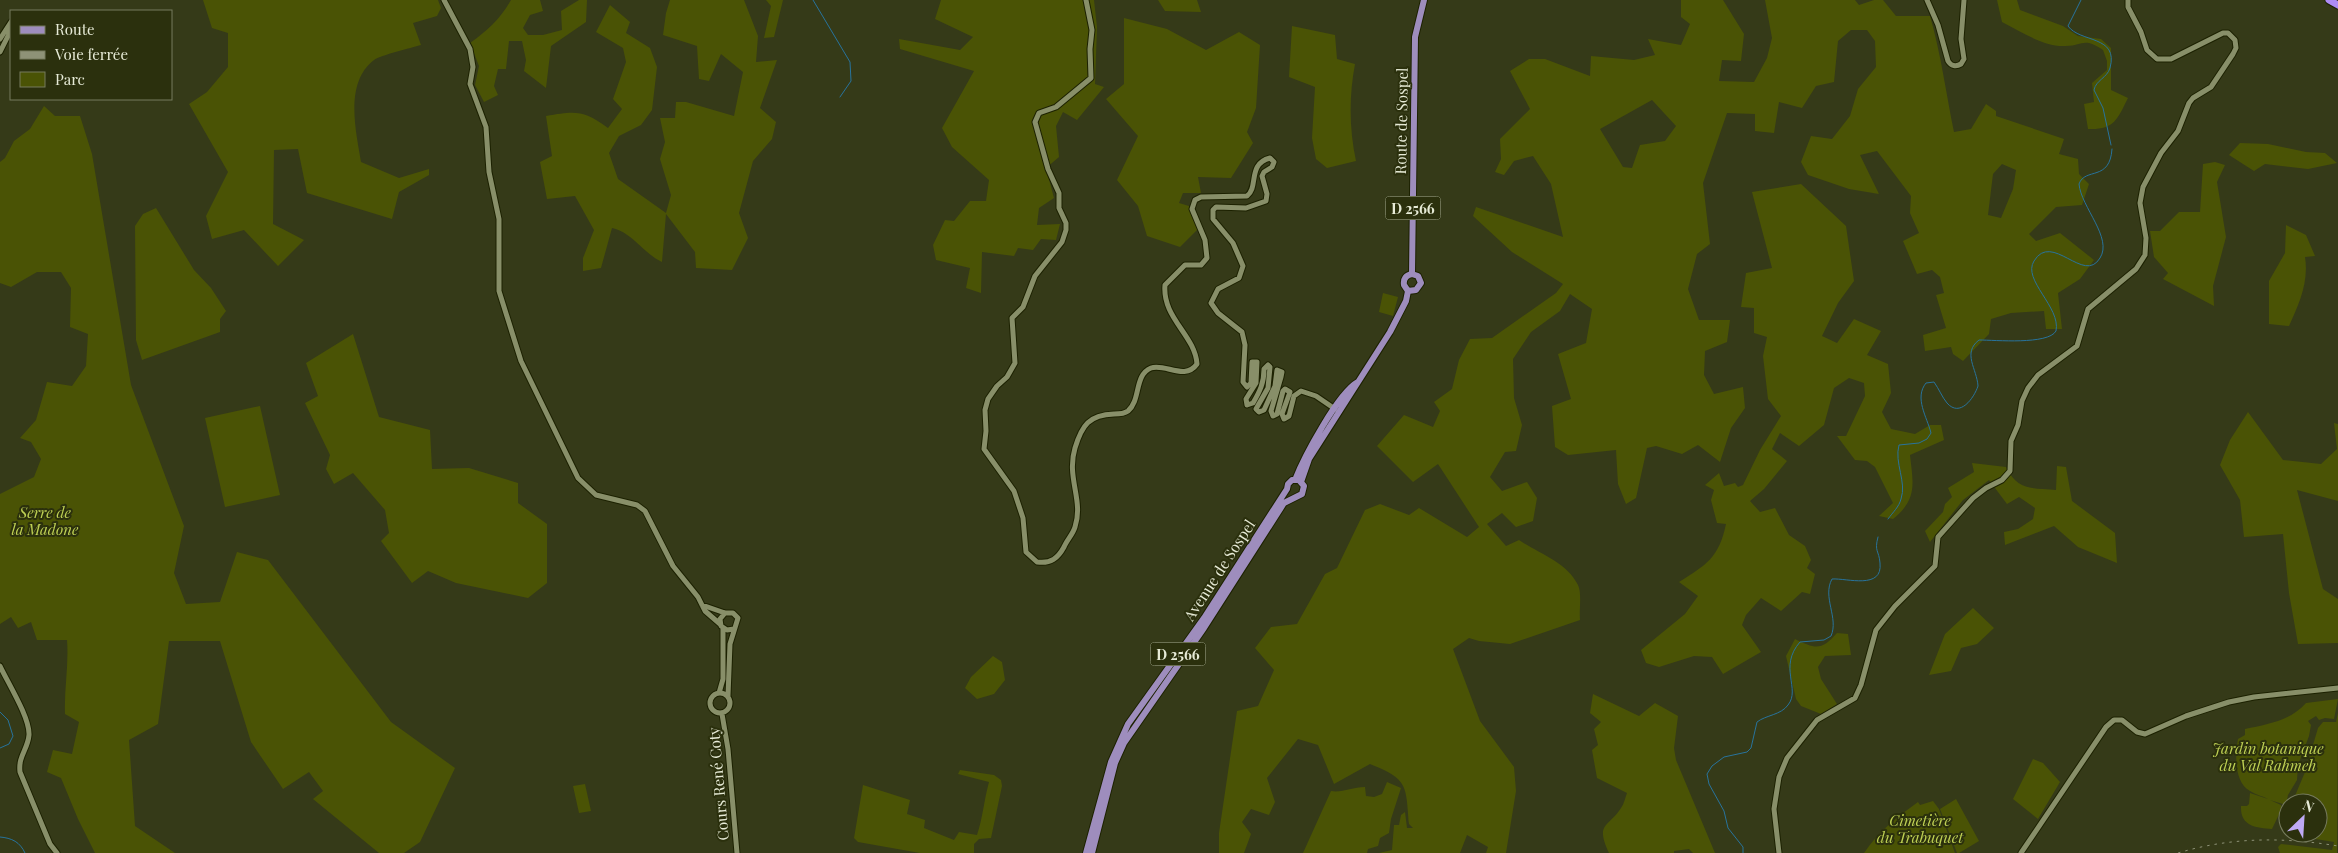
<svg xmlns="http://www.w3.org/2000/svg" width="2338" height="853" viewBox="0 0 2338 853" font-family="'Playfair Display',serif">
  <style>
    .green { fill: #4a5305; fill-rule: evenodd }
    .lines { fill: none; stroke-linecap: round; stroke-linejoin: round }
    .stream { stroke: #28739c; stroke-width: 1 }
    .tertiary-casing { stroke: #1c2100; stroke-width: 7 }
    .primary-casing { stroke: #1c2100; stroke-width: 8 }
    .motorway-casing { stroke: #1c2100; stroke-width: 9 }
    .tertiary { stroke: #888f69; stroke-width: 5 }
    .primary { stroke: #9e8dbd; stroke-width: 6 }
    .motorway { stroke: #ad8bf5; stroke-width: 7 }
    .rail { stroke: #8e9277; stroke-width: 1; stroke-dasharray: 2.5 5; stroke-linecap: butt }
    .labels { text-anchor: middle; dominant-baseline: central; stroke-width: 4; stroke-linejoin: round; paint-order: stroke }
    .shield { fill: #2b300d; stroke: #afb39a; stroke-width: 1 }
    .shield-label { font-size: 14px; font-weight: bold; fill: #e7ebd7 }
    .street-label { font-size: 15px; fill: #e7ebd7; stroke: #2b300d }
    .park-label { font-size: 15px; font-style: italic; fill: #bfd154; stroke: #2b300d }
  </style>
  <rect width="100%" height="100%" fill="#353a18"/>
  <path class="green" d="M203 0H438L441 8 437 16 413 23 421 45C411 48 381 55 374 60 344 83 356 131 361 162L399 178 429 169V175L399 192 392 219 307 193 298 149 274 150 273 224 304 240 278 266 244 230 212 239 206 216 228 172 189 104 207 92 228 67V33L212 28Z
    M511 0H540L543 11 530 15 523 28 528 35H543L562 30 561 11 579 0H587L586 22 551 46 546 88 524 71 526 60 522 41H509L506 69H498L494 86 498 95 484 102 475 85 479 66 470 43C488 30 500 19 511 0Z
    M670 0H744L758 36 756 62 777 60 760 108 776 122 772 139 753 161 739 213 748 238 732 270 696 268 695 252 666 214 662 262C644 254 632 232 612 228L601 268 583 271V258L594 230 575 196 547 199 540 162 552 156 546 116C576 111 583 110 608 128L622 109 613 99 626 62 623 48 596 32 610 5 630 22 626 33 650 48 657 67 652 110 641 125 619 136 609 153 618 179 666 213 671 195 660 159 665 142 660 118H675L676 102H686L734 116 743 72 721 54 709 81 699 79 697 46 663 35 666 13Z
    M766 0H783L774 37 764 38 771 6Z
    M941 0H1094L1097 27 1095 84 1104 87 1077 120 1063 112 1056 126 1059 157 1046 168 1054 198 1039 208 1037 225 1060 224 1056 240 1041 239 1033 250 1018 248 1014 256 982 252 981 293 966 288 970 268 936 260 933 245 945 220 954 221 970 201H986L989 180 952 147 942 128 974 71 900 49 899 39 960 50 973 37 935 19Z
    M1158 0H1197L1201 12 1165 11Z
    M1681 0H1723L1744 34 1741 61 1722 60 1719 81 1754 82 1767 58 1772 38 1765 0H1855L1859 5 1874 0H1883L1896 16H1930C1941 54 1946 93 1954 132L1971 129 1986 104 1996 111V116L2064 139 2059 154 2078 159 2079 174 2089 184 2082 205 2056 207 2029 234 2036 241 2060 233 2094 260 2080 279 2058 293 2062 329H2046L2044 311 2011 313 1991 319 1989 334 1963 361 1953 354 1951 347 1925 351 1923 335 1946 328 1936 295 1944 293 1940 277 1932 270 1917 274 1903 241 1919 233 1910 213 1911 196 1877 151 1860 155 1879 194 1849 189 1808 175 1801 162 1811 136 1832 139 1850 116 1858 89 1876 67 1875 41 1867 30H1851L1838 41 1834 82 1816 86 1802 108 1779 102 1774 133 1755 131V114L1727 113 1703 183 1710 244 1697 254 1688 289 1699 320H1730L1727 342 1705 351 1704 375 1714 394 1743 387 1745 408 1731 428 1720 462 1698 445 1682 454 1656 446 1647 448 1636 498 1626 504 1618 484 1616 450 1568 455 1555 447 1552 406 1571 399 1558 354 1586 343 1592 309 1570 294 1560 311 1531 332 1513 359 1514 398 1522 425 1516 451 1505 452 1490 477 1502 491 1527 482 1537 498 1533 521 1516 527 1502 513 1487 524 1506 546 1519 540C1538 553 1567 562 1578 585 1582 593 1579 610 1580 620L1510 644 1479 641 1469 638 1453 649 1480 721 1514 767 1516 791 1506 853H1486L1488 847 1467 835 1460 853H1379L1392 850 1394 825H1399L1401 815 1405 812 1407 828H1413L1409 824C1406 785 1408 779 1370 764L1334 784 1318 745 1298 739 1267 778 1275 802 1269 815 1251 809 1242 822 1251 834 1244 853H1219V833L1237 711 1258 706 1274 670 1255 648 1271 627 1297 624 1325 574 1337 568 1365 510 1380 504 1409 515 1419 508 1467 537 1479 527 1438 464 1413 482 1377 446 1404 415 1433 427 1440 411 1434 402 1452 389 1459 360 1470 339 1492 338 1556 293 1563 284 1512 252 1473 216 1476 207 1563 237 1551 184 1533 156 1514 161 1504 175 1495 172 1501 159 1500 139 1530 109 1510 71 1529 59H1545L1590 76 1591 56 1634 60 1655 55 1648 39 1681 45 1690 24 1681 17ZM1652 100 1676 126 1665 141 1640 145 1632 168 1623 167 1600 129ZM2002 164 2016 170 2013 189 2001 218 1988 215 1993 174Z
    M1997 0H2017L2020 10 2063 26 2078 36 2101 39 2111 48V90L2128 98C2117 120 2114 130 2088 129L2084 104 2094 102 2092 83 2107 70V61L2103 50C2082 36 2083 47 2063 46 2042 46 2020 31 2002 22Z
    M1124 18 1167 29 1206 50 1239 32 1260 45 1256 108 1247 132 1253 143 1231 178 1198 177 1201 193H1183L1179 203 1189 206 1198 229 1180 247 1147 236 1138 206 1117 180 1138 136 1106 99 1124 84Z
    M1292 26 1335 35 1337 59 1355 64C1349 96 1349 128 1356 161L1327 168 1316 159 1312 138 1315 87 1289 77Z
    M44 106 55 116H80L92 154 131 385 184 526 174 573 186 604 220 602 237 552 268 560 391 722 455 768 420 842 404 853H379L313 799 323 791 309 772 283 789 251 742 220 641H169L158 724 129 740 135 826 175 853H95L78 819 61 778 47 772 53 750 72 754 79 722 65 714C64 689 69 665 67 640H37L31 622 18 628 11 617 0 624V494L34 477 41 459 31 442 20 438 36 420 47 382 72 386 86 366 88 334 70 327 71 288 61 272H37L11 287 0 283V162L5 158 14 141 30 129Z
    M2240 143 2268 144 2306 152 2325 153 2337 163 2308 169 2265 164 2254 171 2229 155Z
    M2215 162 2225 165 2217 182 2226 237 2213 286 2214 306 2163 279 2168 273 2154 257 2150 231H2160L2179 212H2200L2203 164Z
    M1801 184 1846 226 1854 281 1838 303 1822 336 1837 343 1854 319 1881 331 1867 355 1888 364 1891 393 1882 412 1891 429 1915 434 1930 425H1941L1944 440 1910 455C1913 483 1918 499 1893 519L1879 516 1893 503 1875 467 1867 461 1855 460 1837 436H1846L1865 396 1864 383 1849 378 1834 388 1824 425 1799 446 1780 433 1772 449 1787 461 1764 489 1750 501 1760 512 1775 508 1789 535 1805 546 1811 560 1807 568 1815 574 1810 594 1802 592 1781 611 1761 598 1746 615 1742 625 1761 652 1723 674 1712 657 1694 656 1659 667 1646 663 1641 650 1685 614 1698 596 1679 582C1706 565 1719 558 1726 524L1717 523 1711 500 1714 490 1705 485 1719 473 1724 486 1735 483 1738 487 1743 485 1760 450 1781 416 1768 399 1763 356 1767 337 1754 333V308L1741 307 1746 273 1772 268 1752 192Z
    M156 208 194 270 211 288 226 311 220 319V332L142 360 136 340 135 226 143 214Z
    M2286 225 2306 235 2315 256 2305 257C2309 282 2299 304 2289 326L2269 324V281L2285 253Z
    M1383 293 1398 297 1393 316 1379 312Z
    M353 334 379 417 430 430 432 469 469 468 518 483V503L547 524V583L528 598 456 583 428 571 412 583 381 541 389 533 385 510 353 473 334 484 326 469 330 455 305 403 318 396 306 363Z
    M260 406 280 495 225 507 205 418Z
    M2248 412 2283 460 2321 464 2337 449 2334 423 2338 424V501L2297 490 2323 589 2338 599V643L2298 644 2289 593 2283 534 2244 537 2240 500 2220 465 2230 440Z
    M1972 463 2006 467C2018 491 2032 488 2056 490L2057 466 2066 467 2072 501 2115 533 2117 563 2078 547 2054 526 2005 545 2004 532 2018 529 2033 519 2035 508 2019 497 2007 504 1989 480 1963 500 1930 542 1925 531 1943 512 1945 504 1952 497 1948 488 1974 472Z
    M1973 608 1994 628 1977 644 1961 648 1951 671 1929 675 1945 634Z
    M1837 633 1848 634 1851 655 1825 656 1818 667 1821 679 1837 704 1821 714 1801 706 1796 699 1786 656 1795 639C1816 649 1821 651 1837 633Z
    M993 656 1002 662 1005 680 994 694 977 699 965 688 971 677Z
    M1593 694 1639 716 1655 703 1678 716 1674 748 1676 760 1715 853H1693L1689 849 1674 851V853H1609C1595 823 1608 828 1621 808 1624 804 1625 798 1627 793L1597 778 1592 750 1598 745 1594 729 1601 722 1590 713Z
    M2338 699 2334 719 2325 718 2319 720 2316 716 2308 721 2311 725 2309 736 2298 765 2297 780 2288 795 2286 805 2270 800 2281 805 2282 808 2272 829C2256 828 2240 826 2241 806H2247L2249 804 2250 793 2268 799C2263 796 2256 795 2250 791 2234 782 2235 755 2238 739L2245 735V729C2268 724 2290 721 2306 703Z
    M2338 713 2337 853H2280L2278 847 2281 844 2332 850 2334 842 2284 834 2288 816V833H2318V803H2292L2305 772 2318 728 2323 722H2336Z
    M2033 759 2043 763 2060 782 2038 819 2013 799Z
    M960 770 994 775 1001 780 1002 786 991 838 979 839 974 844V853H920L858 842 854 838 863 785 910 800 907 814 925 820 924 828 954 840 959 832 977 835C983 817 984 800 989 782L958 774Z
    M1387 782 1401 788 1391 819 1389 833 1380 838 1378 846 1368 849 1367 853H1303L1331 791C1342 793 1352 787 1365 787L1366 796 1374 797 1382 794Z
    M585 784 591 811 579 813 573 786Z
    M1956 799 1979 841 1959 853H1957L1940 809Z
    M1933 801 1939 809 1955 853H1864C1878 832 1897 817 1918 802L1920 805Z"/>
  <g class="lines">
    <path class="stream" d="M813 0 850 62 851 81 840 97
      M2081 0 2068 26C2080 43 2119 35 2110 68 2107 78 2096 80 2094 90L2103 108 2111 145
      M1888 519C1893 512 1899 507 1901 499 1907 482 1894 463 1899 445L1919 443 1927 439 1931 433C1927 417 1914 398 1926 383L1934 382C1939 389 1942 397 1947 403 1960 418 1974 398 1978 386 1977 369 1962 353 1979 340 1995 340 2048 345 2056 331 2061 307 2022 280 2034 261 2052 231 2084 285 2100 258 2113 238 2081 207 2079 184 2085 167 2110 182 2112 149
      M0 712 8 720 13 736 9 744 0 748
      M0 837C12 838 20 842 25 853
      M1743 853V847L1728 828 1724 811 1709 784 1707 774 1712 766 1724 757 1747 752 1751 748 1757 722C1766 715 1781 715 1788 705 1801 689 1778 667 1800 642L1824 640 1831 636C1839 618 1822 597 1832 579 1847 578 1883 590 1880 563 1879 550 1874 552 1878 537"/>
    <g class="tertiary-casing">
      <path id="tertiary" d="M444 0 470 49 473 67 470 84 486 127 489 172 499 219V291L521 361 578 478 596 495 637 505 645 511 673 566 698 597 705 611 720 624
        M1086 0 1092 30 1090 49 1091 78 1056 107 1039 113 1035 122 1048 169 1059 193V208L1066 223V230L1062 242 1035 276 1023 307 1012 318 1015 363 1007 377 997 386 988 399 985 410 986 431 984 449 1014 491 1023 518 1026 552 1037 562C1051 564 1058 558 1064 547 1067 540 1073 534 1075 527 1084 500 1066 478 1075 448 1082 425 1089 415 1114 414 1119 414 1124 414 1128 411 1141 400 1134 375 1151 368 1165 363 1185 381 1197 364 1195 335 1162 318 1165 285L1185 265H1201L1207 258 1205 240 1192 209 1195 200 1201 197 1247 196C1259 187 1247 164 1270 158L1274 162 1272 167 1264 172 1262 176 1267 194 1266 201 1246 208 1216 207 1213 210V219L1233 243 1243 266 1239 278 1218 289 1211 303 1218 313 1242 332 1245 345 1243 382 1247 387 1251 383 1252 362H1257L1256 383 1246 399 1247 405 1253 403C1260 391 1264 383 1264 369L1268 365 1270 367 1268 388 1256 409 1259 412 1264 410 1275 386 1277 370 1282 372 1281 377 1271 411 1273 416 1277 414 1283 391 1285 389 1290 392 1282 414 1284 419 1289 416 1294 396 1301 391 1316 396 1335 409
        M1927 0 1938 25 1948 61C1951 66 1956 67 1961 64L1964 59 1961 39 1964 0
        M0 39 11 22
        M0 52 11 30
        M702 605 725 613H733L738 618 730 644 728 696
        M725 613 720 619 721 626 727 630 734 629
        M0 666C8 683 30 718 29 735 28 749 18 756 20 772L50 844 57 853
        M710 703a10 10 0 1 1 20 0a10 10 0 1 1-20 0Z
        M719 693 723 679V628
        M722 714 728 749 737 853
        M1779 853 1774 809 1779 777 1787 758 1817 720 1855 698 1861 685 1876 630 1895 606 1935 566 1938 537 1973 498 1986 488 2002 480 2010 471 2011 441 2018 425 2022 401 2028 388 2038 375 2077 346 2088 309 2136 269 2145 255 2146 238 2140 203 2143 187 2161 153 2178 131 2189 103 2193 98 2211 87 2233 54 2236 48 2235 40 2228 33H2223L2171 59H2157L2147 50 2141 32 2128 7V0
        M2021 853 2106 727 2114 720H2122L2137 732 2145 734 2186 716 2229 702 2254 697 2338 688"/>
    </g>
    <g class="primary-casing">
      <path id="primary" d="M1412 274 1415 37 1424 0
        M1408 291 1416 290 1421 283 1418 276 1412 274
        M1408 291 1404 285C1403 279 1406 275 1412 274
        M1295 480C1304 457 1338 393 1358 382
        M1301 482 1309 459 1390 332 1406 301 1408 291
        M1086 853 1111 762 1128 724 1204 618 1287 489 1288 484 1292 480H1299L1304 486 1302 494 1284 503 1204 628 1124 743 1115 763 1092 853"/>
    </g>
    <g class="motorway-casing">
      <path id="motorway" d="M2329 0 2338 5"/>
    </g>
    <use href="#tertiary" class="tertiary"/>
    <use href="#primary" class="primary"/>
    <use href="#motorway" class="motorway"/>
    <path class="rail" d="M2178 853C2231 837 2283 837 2338 846"/>
  </g>
  <g class="labels">
    <g class="shield">
      <rect x="1385.5" y="196.5" width="55" height="23" rx="4"/>
      <rect x="1150.5" y="642.5" width="55" height="23" rx="4"/>
    </g>
    <g class="shield-label">
      <text x="1413" y="208">D 2566</text>
      <text x="1178" y="654">D 2566</text>
    </g>
    <g class="street-label">
      <text transform="translate(1401 121) rotate(-89)">Route de Sospel</text>
      <text transform="translate(1219 570) rotate(-57)">Avenue de Sospel</text>
      <text transform="translate(718 784) rotate(-95)">Cours René Coty</text>
    </g>
    <g class="park-label">
      <text x="45" y="512">Serre de<tspan x="45" dy="17">la Madone</tspan></text>
      <text x="2268" y="748">Jardin botanique<tspan x="2268" dy="17">du Val Rahmeh</tspan></text>
      <text x="1920" y="820">Cimetière<tspan x="1920" dy="17">du Trabuquet</tspan></text>
    </g>
  </g>
  <rect x="10" y="10" width="162" height="90" fill="#2b300d" stroke="#767b5e"/>
  <rect x="20" y="26" width="25" height="8" fill="#9e8dbd" stroke="#767b5e"/>
  <text x="55" y="35" font-size="15" fill="#e7ebd7">Route</text>
  <rect x="20" y="51" width="25" height="8" fill="#8e9277" stroke="#767b5e"/>
  <text x="55" y="60" font-size="15" fill="#e7ebd7">Voie ferrée</text>
  <rect x="20" y="72" width="25" height="15" fill="#4a5305" stroke="#767b5e"/>
  <text x="55" y="85" font-size="15" fill="#e7ebd7">Parc</text>
  <g transform="translate(2303 818) rotate(25)"><circle r="24" fill="#2b300d" stroke="#767b5e"/>
  <path d="M0-4L9 19L0 12L-9 19Z" fill="#bea9f4"/>
  <text y="-8" font-size="14" font-weight="bold" text-anchor="middle" fill="#e7ebd7">N</text>
  </g>
</svg>
